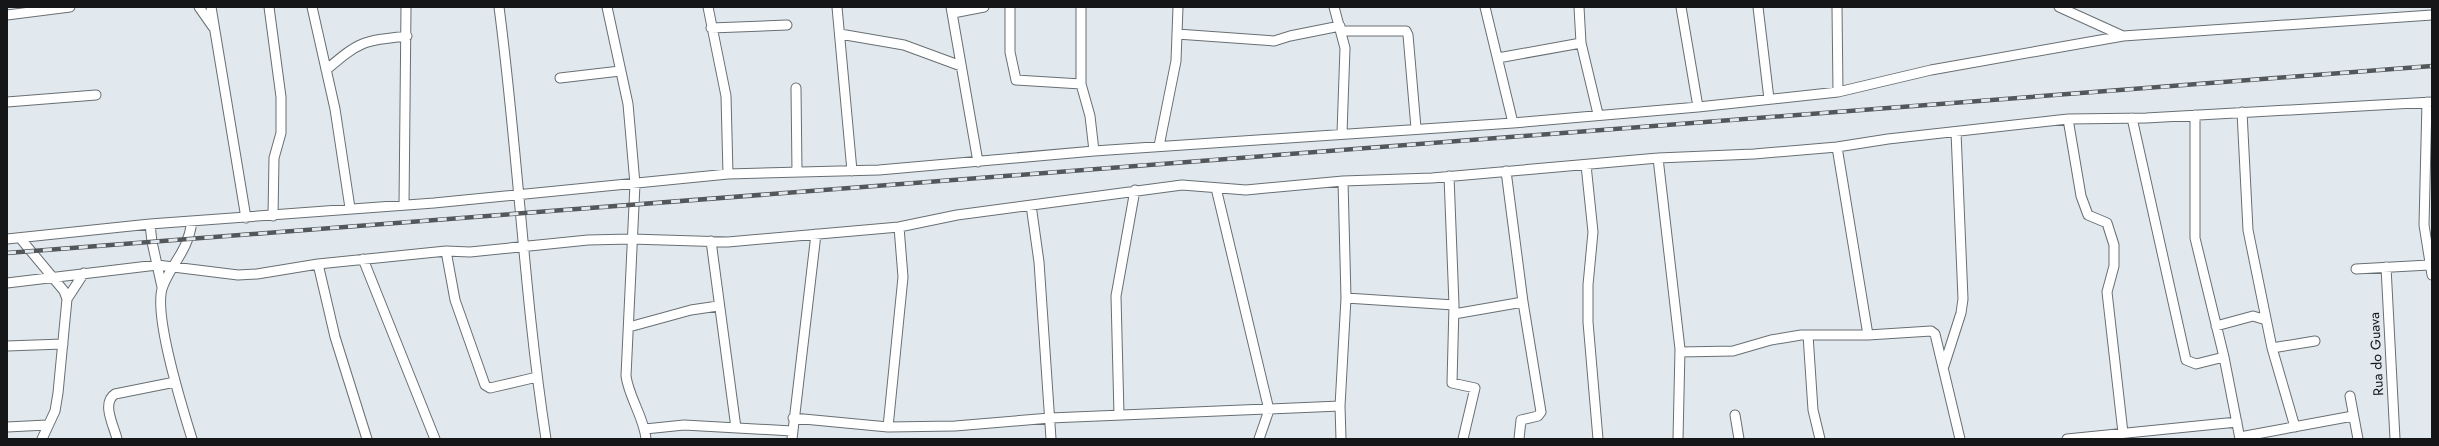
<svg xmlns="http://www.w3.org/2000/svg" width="2439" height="446" viewBox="0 0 2439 446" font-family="Jost,sans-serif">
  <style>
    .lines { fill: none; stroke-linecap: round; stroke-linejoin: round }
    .minor-casing { stroke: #686f73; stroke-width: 11 }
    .minor { stroke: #fff; stroke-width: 9 }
    .rail-casing { stroke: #53575a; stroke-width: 4.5 }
    .rail { stroke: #e2e9ee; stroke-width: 3; stroke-dasharray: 9; stroke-linecap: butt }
    .labels { text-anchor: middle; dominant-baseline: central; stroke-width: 4; stroke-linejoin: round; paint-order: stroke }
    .street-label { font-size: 14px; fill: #141618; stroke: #e2e9ee }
  </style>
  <rect width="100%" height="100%" fill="#e2e9ee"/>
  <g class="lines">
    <g class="minor-casing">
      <path id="minor" d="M199 7 213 27
        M211 7 246 218
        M269 7 281 97V133L274 158 273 216
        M312 7 335 109 350 208
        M499 7C518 151 524 296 546 439
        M607 7 628 104 635 184 626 376C629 398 644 417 646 439
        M708 7 726 96 728 174
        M837 7 852 171
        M951 7 978 162
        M1010 7V52L1016 80 1081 84
        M1081 7V84L1090 116 1094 151
        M1334 7 1345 48 1342 133
        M1485 7 1513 123
        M1579 7 1581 43 1598 114
        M1681 7 1698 107
        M1758 7 1769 99
        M1837 7 1838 92
        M2059 7 2123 36
        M953 13 984 7
        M7 15 70 7
        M711 28 787 25
        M1342 31H1406L1408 35 1416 128
        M840 34 904 45 961 66
        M1177 34 1274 41 1290 36 1340 26
        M1498 58 1581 43
        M326 70C360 41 362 41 407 36
        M560 78 620 71
        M796 88 797 172
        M7 102 96 95
        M2427 102 2424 225 2432 275
        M2242 112 2248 230 2272 348 2295 427
        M2195 115V238L2224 357 2240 439
        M2132 118 2186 360 2196 364 2224 357
        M2068 119 2081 196 2088 215 2107 223 2114 245V266L2107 292 2123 433
        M1159 146 1176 61 1178 7
        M1837 147 1868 335
        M1658 158 1680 349 1678 439
        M1586 165 1593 232 1588 285V322L1598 439
        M1506 171 1523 302 1541 412 1538 416 1521 420 1519 439
        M1449 176 1454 305 1452 383 1475 388 1463 439
        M1216 188 1269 410 1259 439
        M404 205 406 7
        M1031 205 1039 262 1051 439
        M192 222C187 253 173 261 163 286 152 312 183 410 192 439
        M150 224 152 242 162 287
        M20 238 64 291 67 299
        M7 239 150 224 434 203 728 174 879 170 1094 151 1513 123 1698 107 1838 92 1931 70 2123 36 2432 15
        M711 241 736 428
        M446 251 455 300 485 385 490 388 537 377
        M363 259 435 439
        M318 264 335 337 367 439
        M2386 267 2395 439
        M2356 269 2429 265
        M7 283 157 265 238 275 257 274 318 264 446 251 470 252 588 240 631 239 728 242 899 227 957 215 1182 185 1246 190 1343 181 1432 178 1658 158 1754 154 1837 147 1888 139 2068 119 2146 118 2432 102
        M1346 298 1454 305
        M1454 314 1523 302
        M2216 326 2253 316 2266 320
        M629 327 691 310 718 306
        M1808 335 1813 410 1820 439
        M7 346 63 344
        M2272 348 2315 341
        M1680 352 1733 351 1771 340 1801 335H1868L1931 331 1935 334 1960 439
        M1944 366 1961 313 1963 299 1956 132
        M2350 396 2358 439
        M1119 415 1116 296 1135 190
        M1735 415 1739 439
        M793 418 888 427 955 426 1050 418 1340 406
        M7 427 47 425
        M888 427 903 277 899 227
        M645 429 684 425 792 431
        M2240 437 2353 416
        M42 439 55 411 58 393 67 299 84 273
        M117 439C114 426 101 403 115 394L175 382
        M792 439 816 234
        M1341 439 1340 406 1346 298 1343 181
        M2067 439 2237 422"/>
    </g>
    <use href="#minor" class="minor"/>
    <g class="rail-casing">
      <path id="rail" d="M7 253 2432 66"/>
    </g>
    <use href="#rail" class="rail"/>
  </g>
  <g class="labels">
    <g class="street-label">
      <text transform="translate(2376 354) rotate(-93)">Rua do Guava</text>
    </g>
  </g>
  <rect width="2439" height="446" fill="none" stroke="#141618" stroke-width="16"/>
</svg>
